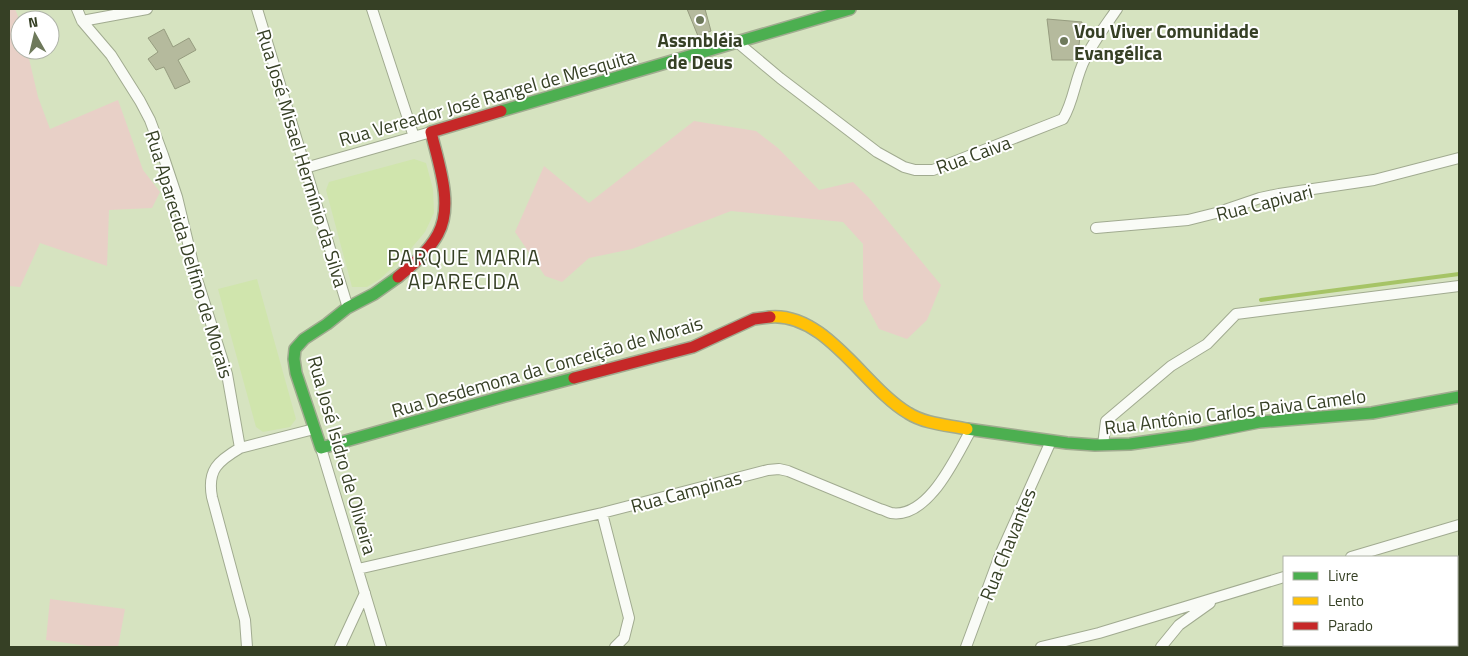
<svg xmlns="http://www.w3.org/2000/svg" width="1468" height="656" viewBox="0 0 1468 656" font-family="'Titillium Web',sans-serif">
  <style>
    .built { fill: #d0e5ad }
    .green { fill: #e8d0c7 }
    .lines { fill: none; stroke-linecap: round; stroke-linejoin: round }
    .stream { stroke: #a6c466; stroke-width: 4 }
    .building { fill: #b5ba9d; stroke: #969c7f }
    .street-casing { stroke: #a1ab90; stroke-width: 12 }
    .fast-casing { stroke: #a1ab90; stroke-width: 14 }
    .slow-casing { stroke: #a1ab90; stroke-width: 14 }
    .jam-casing { stroke: #a1ab90; stroke-width: 14 }
    .street { stroke: #f9fbf6; stroke-width: 10 }
    .fast { stroke: #4caf50; stroke-width: 11 }
    .slow { stroke: #ffc107; stroke-width: 11 }
    .jam { stroke: #c62828; stroke-width: 11 }
    .poi-dot { fill: #6e795b; stroke: #fff; stroke-width: 2 }
    .labels { text-anchor: middle; dominant-baseline: central; stroke-width: 4; stroke-linejoin: round; paint-order: stroke }
    .poi-label { font-size: 19px; font-weight: bold; fill: #364025; stroke: #fff; text-anchor: start }
    .street-label { font-size: 19px; fill: #364025; stroke: #fff }
    .quarter-label { font-size: 21px; letter-spacing: 1px; fill: #364025; stroke: #fff }
  </style>
  <rect width="100%" height="100%" fill="#d6e3c0"/>
  <path class="built" d="M414 159 426 163 433 189 434 213 425 232 403 258 380 279 367 287H352L326 190 329 182Z
    M257 279 296 419 290 427 263 432 256 427 218 289Z"/>
  <path class="green" d="M9 9H15L20 21V50H27L38 97 50 129 118 100 143 170 160 192 152 208 109 210 107 266 40 243 20 287 9 286Z
    M694 121 756 131 778 148 819 190 853 182 869 198 941 285 927 320 907 339 879 329 863 299V244L843 222 731 211 632 249 589 258 562 282 545 276 515 232 544 166 589 203Z
    M50 599 125 609 118 647H95L46 640Z"/>
  <g class="lines">
    <path class="stream" d="M1261 300 1459 274"/>
  </g>
  <path class="building" d="M687 9H705L711 31 698 36Z
    M1047 19 1082 22 1077 60H1052Z
    M164 29 173 47 189 38 196 50 178 60 190 82 175 89 164 67 156 70 148 59 158 52 148 38Z"/>
  <g class="lines">
    <g class="street-casing">
      <path id="street" d="M77 9 82 21 111 55 140 101 150 120 163 155 177 197 196 276 227 374 240 448
        M257 9 348 308
        M372 9 414 137
        M82 21 147 9
        M737 42 780 78 877 152 904 167 915 170H933L1063 119C1074 101 1075 78 1085 59 1093 42 1106 25 1117 9
        M305 168 431 132
        M1096 228 1188 220 1216 213 1260 198 1279 194 1374 180 1459 158
        M1103 445 1106 421 1171 366 1207 344 1236 314 1459 286
        M321 448 381 647
        M602 513 629 618 624 638 615 647
        M1351 557 1459 525
        M358 569 602 513 768 470 779 469 788 471 880 509C884 510 888 512 891 513 929 519 956 456 971 430
        M247 647 245 620 212 497C207 470 218 461 240 448L314 429
        M340 647 365 593
        M966 647 1000 555 1051 441
        M1041 647 1099 633 1284 577
        M1161 647 1179 625 1210 603"/>
    </g>
    <g class="fast-casing">
      <path id="fast" d="M501 111 850 9
        M398 277 374 294 347 308 327 324 304 339 295 349 294 359 296 373 321 448 505 396 574 378
        M967 429 1067 443 1095 445 1130 444 1193 435 1259 422 1372 413 1459 397"/>
    </g>
    <g class="slow-casing">
      <path id="slow" d="M770 317C826 312 865 388 908 413 925 424 948 425 967 429"/>
    </g>
    <g class="jam-casing">
      <path id="jam" d="M398 277C413 265 429 251 438 234 454 205 438 162 431 132L501 111
        M574 378 693 347 754 319 770 317"/>
    </g>
    <use href="#street" class="street"/>
    <use href="#fast" class="fast"/>
    <use href="#slow" class="slow"/>
    <use href="#jam" class="jam"/>
  </g>
  <g class="poi-dot">
    <circle cx="700" cy="20" r="5"/>
    <circle cx="1064" cy="41" r="5"/>
  </g>
  <g class="labels">
    <g class="poi-label">
      <text x="1074" y="30">Vou Viver Comunidade<tspan x="1074" dy="22">Evangélica</tspan></text>
      <text x="700" y="39" text-anchor="middle">Assmbléia<tspan x="700" dy="22">de Deus</tspan></text>
    </g>
    <g class="street-label">
      <text transform="translate(487 97) rotate(-16)">Rua Vereador José Rangel de Mesquita</text>
      <text transform="translate(973 154) rotate(-20)">Rua Caiva</text>
      <text transform="translate(303 158) rotate(73)">Rua José Misael Hermínio da Silva</text>
      <text transform="translate(1264 202) rotate(-14)">Rua Capivari</text>
      <text transform="translate(190 254) rotate(73)">Rua Aparecida Delfino de Morais</text>
      <text transform="translate(547 366) rotate(-16)">Rua Desdemona da Conceição de Morais</text>
      <text transform="translate(1235 411) rotate(-7)">Rua Antônio Carlos Paiva Camelo</text>
      <text transform="translate(343 455) rotate(74)">Rua José Isidro de Oliveira</text>
      <text transform="translate(686 491) rotate(-15)">Rua Campinas</text>
      <text transform="translate(1007 544) rotate(-68)">Rua Chavantes</text>
    </g>
    <g class="quarter-label">
      <text x="464" y="257">PARQUE MARIA<tspan x="464" dy="24">APARECIDA</tspan></text>
    </g>
  </g>
  <rect width="1468" height="656" fill="none" stroke="#364025" stroke-width="20"/>
  <rect x="1283" y="556" width="175" height="90" fill="#ffffff" stroke="#afb3a8"/>
  <rect x="1293" y="572" width="25" height="8" fill="#4caf50" stroke="#afb3a8"/>
  <text x="1328" y="581" font-size="15" fill="#364025">Livre</text>
  <rect x="1293" y="597" width="25" height="8" fill="#ffc107" stroke="#afb3a8"/>
  <text x="1328" y="606" font-size="15" fill="#364025">Lento</text>
  <rect x="1293" y="622" width="25" height="8" fill="#c62828" stroke="#afb3a8"/>
  <text x="1328" y="631" font-size="15" fill="#364025">Parado</text>
  <g transform="translate(35 35) rotate(352)"><circle r="24" fill="#ffffff" stroke="#afb3a8"/>
  <path d="M0-4L9 19L0 12L-9 19Z" fill="#6e795b"/>
  <text y="-8" font-size="14" font-weight="bold" text-anchor="middle" fill="#364025">N</text>
  </g>
</svg>
